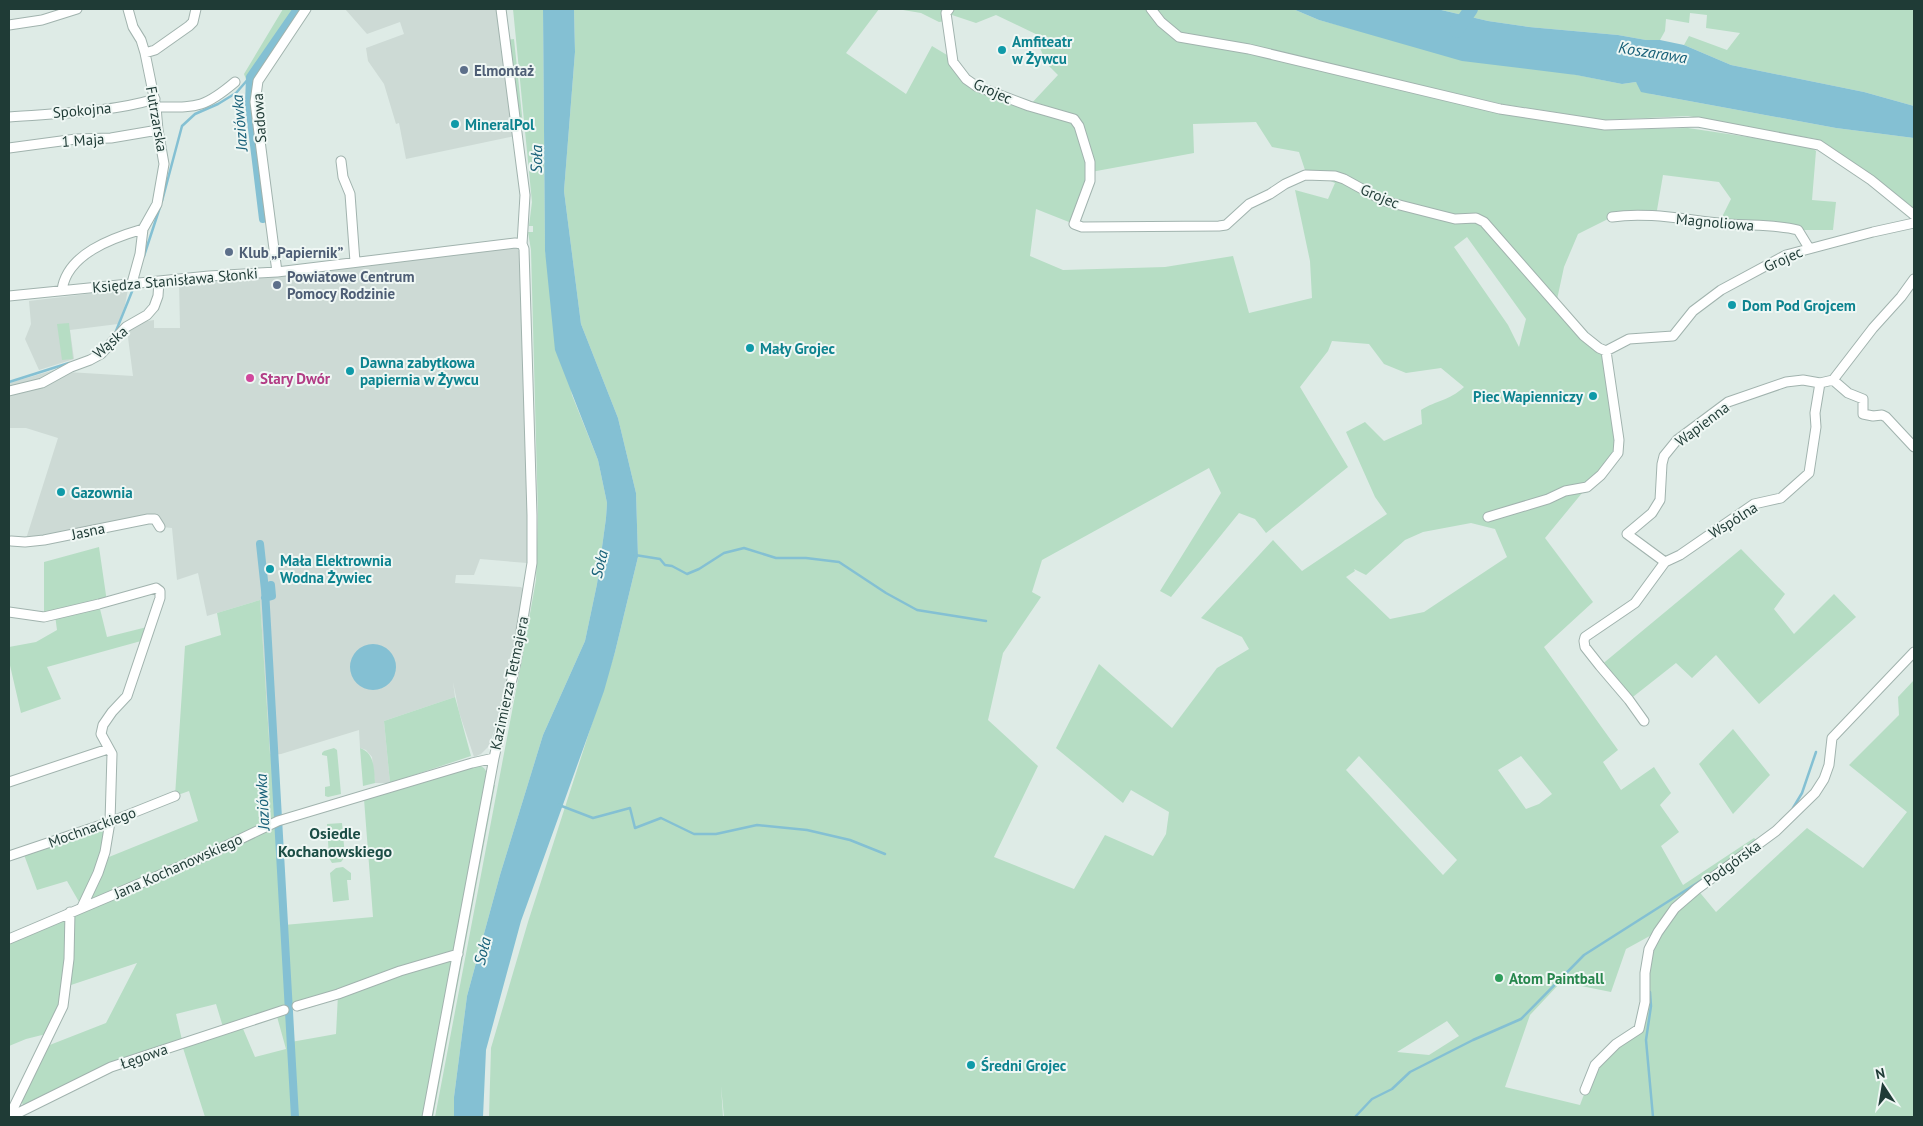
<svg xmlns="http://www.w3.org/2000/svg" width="1923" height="1126" viewBox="0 0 1923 1126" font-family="'PT Sans',sans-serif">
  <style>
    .built { fill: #cddad5 }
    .green { fill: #b6ddc4; fill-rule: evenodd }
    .water { fill: #84c0d3 }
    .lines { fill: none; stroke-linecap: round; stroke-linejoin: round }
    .stream { stroke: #84c0d3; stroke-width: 2.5 }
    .canal { stroke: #84c0d3; stroke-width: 8 }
    .river { stroke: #84c0d3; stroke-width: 14 }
    .street-casing { stroke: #a1b3ae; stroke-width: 11 }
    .street { stroke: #fff; stroke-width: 9 }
    .culture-dot { fill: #0f9aa8; stroke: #eff7f4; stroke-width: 2 }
    .service-dot { fill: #5c6f8a; stroke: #eff7f4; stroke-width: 2 }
    .hotel-dot { fill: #d1479c; stroke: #eff7f4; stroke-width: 2 }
    .leisure-dot { fill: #2e9e5b; stroke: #eff7f4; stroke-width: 2 }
    .labels { text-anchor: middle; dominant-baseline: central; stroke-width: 4; stroke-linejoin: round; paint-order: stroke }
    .culture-label { font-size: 15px; font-weight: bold; fill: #0d838f; stroke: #eff7f4; text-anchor: start }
    .service-label { font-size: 15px; font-weight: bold; fill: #4e5e75; stroke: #eff7f4; text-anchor: start }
    .street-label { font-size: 15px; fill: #1f3b36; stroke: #eff7f4 }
    .hotel-label { font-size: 15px; font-weight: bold; fill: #b23c85; stroke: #eff7f4; text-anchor: start }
    .leisure-label { font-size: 15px; font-weight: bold; fill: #27864d; stroke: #eff7f4; text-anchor: start }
    .water-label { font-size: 16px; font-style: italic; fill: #186179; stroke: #eff7f4 }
    .neighbourhood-label { font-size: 16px; font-weight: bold; fill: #1b4d45; stroke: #eff7f4 }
  </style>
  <rect width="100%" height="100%" fill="#deebe6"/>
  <path class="built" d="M345 9H498L515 136 406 159 399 123 396 124 384 84 368 61 366 48 404 34 400 22 367 34Z
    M518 247 521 252 528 539 527 563 480 559 474 575H456L455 583 521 587 523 589 512 660 503 704 489 746 481 754 474 757 459 712 453 682 455 697 384 721 390 783H375L372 757 366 750 360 748 359 730 281 754 270 755 260 600 207 616 198 573 177 580 172 528 162 527 160 516 25 542 58 438 26 428H9V383L68 366V372L133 376 127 330 142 322 154 320V328H180L179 282Z
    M128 289 125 305 118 324 70 330 74 359 39 370 25 339 31 324 29 301Z"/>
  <path class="green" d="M283 9H306L260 87 254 100 244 74Z
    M513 9H543L545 251 572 395 598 460 607 503 606 518 597 584 585 641 543 735 500 875 467 996 454 1097V1117H435L521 664 536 580 538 516 531 250 528 232H533V226H529L532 202Z
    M574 9H879L846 53 906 94 932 46 947 55 951 53 966 79 1029 106 1058 75 1047 64 1040 48 1044 38 996 15 976 23 946 13V21L939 22 921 13 897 9H1293L1319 20 1375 35 1622 84 1636 82 1651 94 1836 128 1914 138V215L1819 145 1816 139 1688 116 1605 120 1501 104 1248 45 1249 49 1402 90 1498 113 1605 130 1688 128 1809 146 1816 151 1812 200 1836 202 1833 230H1798L1719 223 1731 199 1719 182 1663 175 1656 216 1612 217 1578 234 1564 267 1556 304 1606 351 1618 453 1587 487 1545 538 1593 602 1544 647 1618 750 1603 762 1621 790 1654 767 1671 793 1660 805 1679 832 1661 846 1683 885 1754 838 1760 843 1697 889 1716 912 1807 828 1863 868 1907 812 1849 765 1899 715 1898 697 1914 680V1117H724L721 1086 723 1117H489L491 1048 528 922 615 652 638 557 636 493 618 418 581 324 564 191 575 52ZM1256 122 1272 147 1299 152 1305 170 1335 183 1328 199 1295 190 1310 261 1312 298 1249 313 1233 256 1165 267 1063 270 1030 256 1036 209 1074 224 1091 172 1194 153 1193 124ZM1467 237 1526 319 1519 347 1508 325 1454 247ZM1332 341 1369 344 1384 364 1406 373 1441 368 1464 387C1449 401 1437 400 1421 410L1422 424 1384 441 1365 422 1346 432 1375 497 1387 514 1302 571 1273 540 1201 618 1242 637 1249 649 1217 668 1172 728 1099 664 1056 748 1123 803 1131 790 1169 812 1166 834 1153 856 1105 835 1074 889 994 857 1038 766 988 720 1003 653 1041 597 1032 592 1042 560 1209 468 1221 493 1160 591 1171 597 1239 513 1255 519 1266 533 1348 467 1300 387 1328 351ZM1471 523 1495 529 1507 557 1424 612 1390 619 1346 577 1355 571 1354 569 1366 575 1405 540 1423 532ZM1359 756 1457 860 1443 875 1346 770ZM1521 756 1552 794 1539 804 1526 809 1498 770ZM1657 932 1645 973 1639 1029 1595 1065 1580 1105 1505 1087 1530 1015 1561 982 1611 992 1626 949ZM1447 1021 1459 1036 1429 1055 1397 1052Z
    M1437 9H1914V106L1864 92 1731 65 1684 45 1689 36 1727 50 1740 33 1706 28 1707 15 1690 13 1689 23 1666 19 1665 31 1660 40H1646L1618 35 1529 27 1488 21Z
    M514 39 523 125 519 126 507 40Z
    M69 323 73 359 62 360 57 324Z
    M99 547 107 602 99 605 107 637 147 627 141 641 47 667 61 699 21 713 9 661V647L36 642 57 630 55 615 44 617V562Z
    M1741 549 1785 594 1774 609 1794 634 1834 594 1856 617 1759 704 1716 655 1692 678 1676 663 1629 700 1600 666Z
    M260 600 270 754 274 755 284 925 373 917 364 799 478 765C484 767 486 769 487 775L455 951 348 991 453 960 423 1117H205L183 1048 241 1024 255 1057 286 1049 276 1013 223 1027 216 1004 176 1014 182 1040 25 1110 19 1095 42 1048 106 1023 137 963 65 987 50 1033 26 1039 9 1046V939L82 907 67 881 37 890 23 852 110 820 104 859 198 821 189 791 175 796 185 646 221 635 217 613ZM338 994 336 1034 291 1042 289 1009Z
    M455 697 471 756 390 783 384 721Z
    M1733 729 1770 775 1733 814 1699 764Z
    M334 748 337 750 341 794 328 797 325 796V787L330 786 327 756 322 755V753L324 751Z
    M360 748C375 753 374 770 375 783L363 786Z
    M494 785H495L433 1117H430L490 796H492Z
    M342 823 345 857 341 862 332 863 329 858 327 824Z
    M343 867 351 873V880H347L349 900 333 902 330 873 336 868Z"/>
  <path class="water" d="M543 9H574L575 52 564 191 581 324 618 418 636 493 638 557 615 652 604 691 521 921 486 1050 483 1117H454V1097L467 996 500 875 543 735 585 641 597 584 606 518 607 503 598 460 555 350 545 251Z
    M1293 9H1437L1488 21 1529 27 1618 35 1646 40H1660L1684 45 1731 65 1864 92 1914 106V138L1836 128 1651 94 1641 92 1636 82 1622 84 1576 75 1462 61 1319 20Z
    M350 667a23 23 0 1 1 46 0a23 23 0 1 1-46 0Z"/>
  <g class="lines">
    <path class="stream" d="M162 201 182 126 195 114 218 104 236 93 250 77
      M144 256 160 207
      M116 331 133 289
      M9 382 69 363
      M635 555 660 559 665 565 672 566 687 574 699 569 724 553 744 548 776 558H806L839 562 886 593 917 610 986 621
      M559 805 593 818 630 808 635 828 661 818 694 834H716L757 825 807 830 850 840 885 854
      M1793 808 1802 793 1816 752
      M1650 992 1651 1006 1646 1040 1653 1117
      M1355 1117 1372 1099 1392 1089 1410 1072 1473 1040 1521 1019 1584 955 1705 878"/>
    <path class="canal" d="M263 219 249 104 250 77 297 9
      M260 544 265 590 295 1117
      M265 598 272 596 271 585"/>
    <path class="river" d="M1456 31 1471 9"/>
    <g class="street-casing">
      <path id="street" d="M128 9 133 27 141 40 145 53 156 107 158 130 164 164 157 204 143 229 140 254 132 283
        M949 9 946 13 953 62 966 79 976 86 1029 106 1074 119 1079 126 1090 162V181L1074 224 1082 227 1219 226 1226 225 1249 204 1270 194 1285 184 1305 175 1335 176 1344 179 1384 201 1439 215 1455 219 1476 218 1484 222 1584 336 1599 348 1606 351 1629 339 1673 336 1693 311 1721 290 1786 255 1873 232 1914 223
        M1151 9 1161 22 1179 37 1249 49 1500 109 1605 125 1698 122 1819 145 1871 180 1914 215
        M9 25 42 20 77 9
        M145 53 155 50 189 26 193 22 196 9
        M156 107C197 107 203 109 235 82
        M9 117C57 113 108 113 155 99
        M9 148 76 139 111 138 158 130
        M341 161 343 177 350 194 355 262
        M1612 217C1649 211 1690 221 1728 224 1751 226 1775 224 1798 230L1809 248
        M277 272 255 102 258 81 306 9
        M62 290C67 254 112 238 143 229
        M9 296 209 276 277 272 515 243 522 244
        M1833 380 1848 393 1863 399V414L1873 416 1882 415 1886 417 1914 447
        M9 391 42 383 71 367 90 360 101 354 126 327 147 315 154 307 158 296 159 281
        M1488 517 1548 499 1565 491 1587 487 1601 475 1618 453 1619 440 1606 351
        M11 541 25 542 44 540 148 519H155L160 527
        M1665 562 1627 534 1652 513 1660 500 1662 464 1664 456 1677 440 1728 402 1786 382 1803 380 1820 383
        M9 612 44 617 99 604 156 588 160 591V598L127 696 112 712 103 725 101 734 112 754 110 822 105 852 98 873 82 907
        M1644 721 1629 700 1600 666 1585 647 1584 641 1585 637 1635 603 1665 562 1680 555 1754 504 1781 498 1809 473 1816 427 1815 413 1820 383 1833 380 1873 328 1901 297 1914 279
        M9 782 108 749
        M9 856 110 822 175 796
        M9 939 207 855 278 821 472 763 494 758
        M297 1006 338 994 400 971 458 954
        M1585 1090 1595 1065 1616 1044 1639 1029 1645 1002V973L1649 949 1658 932 1675 908 1697 889 1776 831 1815 793 1824 779 1829 765 1832 738 1914 652
        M9 1117 63 1006 69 959 70 912
        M10 1117 111 1067 284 1010
        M427 1117 494 758 516 662 532 563V515L524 249 522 244 525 195 501 9"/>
    </g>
    <use href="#street" class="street"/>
  </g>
  <g class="culture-dot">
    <circle cx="1002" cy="50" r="5"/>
    <circle cx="455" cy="124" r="5"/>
    <circle cx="1732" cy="305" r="5"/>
    <circle cx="750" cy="348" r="5"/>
    <circle cx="350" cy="371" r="5"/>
    <circle cx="1593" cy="396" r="5"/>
    <circle cx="61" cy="492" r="5"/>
    <circle cx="270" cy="569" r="5"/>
    <circle cx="971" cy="1065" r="5"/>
  </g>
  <g class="service-dot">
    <circle cx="464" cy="70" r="5"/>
    <circle cx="229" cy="252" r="5"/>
    <circle cx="277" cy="285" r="5"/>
  </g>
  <circle class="hotel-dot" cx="250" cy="378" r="5"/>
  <circle class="leisure-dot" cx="1499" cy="978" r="5"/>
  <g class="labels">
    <g class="culture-label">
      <text x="1012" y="41">Amfiteatr<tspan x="1012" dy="17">w Żywcu</tspan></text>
      <text x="465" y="124">MineralPol</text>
      <text x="1742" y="305">Dom Pod Grojcem</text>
      <text x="760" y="348">Mały Grojec</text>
      <text x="360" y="362">Dawna zabytkowa<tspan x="360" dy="17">papiernia w Żywcu</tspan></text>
      <text x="1583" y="396" text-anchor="end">Piec Wapienniczy</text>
      <text x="71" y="492">Gazownia</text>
      <text x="280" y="560">Mała Elektrownia<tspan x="280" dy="17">Wodna Żywiec</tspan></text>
      <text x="981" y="1065">Średni Grojec</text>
    </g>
    <g class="service-label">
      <text x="474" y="70">Elmontaż</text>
      <text x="239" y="252">Klub „Papiernik”</text>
      <text x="287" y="276">Powiatowe Centrum<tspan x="287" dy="17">Pomocy Rodzinie</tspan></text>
    </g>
    <g class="street-label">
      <text transform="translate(993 91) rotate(24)">Grojec</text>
      <text transform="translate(82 110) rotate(-5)">Spokojna</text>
      <text transform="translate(259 118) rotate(-94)">Sadowa</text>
      <text transform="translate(157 119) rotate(80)">Futrzarska</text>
      <text transform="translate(83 140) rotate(-4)">1 Maja</text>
      <text transform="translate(1380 196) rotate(23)">Grojec</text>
      <text transform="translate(1715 222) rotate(5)">Magnoliowa</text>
      <text transform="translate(1783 259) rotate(-24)">Grojec</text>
      <text transform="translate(175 280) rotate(-5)">Księdza Stanisława Słonki</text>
      <text transform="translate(110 342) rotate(-41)">Wąska</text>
      <text transform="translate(1702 424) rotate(-37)">Wapienna</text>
      <text transform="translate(1733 520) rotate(-32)">Wspólna</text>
      <text transform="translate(88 531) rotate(-12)">Jasna</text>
      <text transform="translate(509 683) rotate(-78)">Kazimierza Tetmajera</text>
      <text transform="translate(92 827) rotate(-20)">Mochnackiego</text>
      <text transform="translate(1732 863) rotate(-36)">Podgórska</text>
      <text transform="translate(178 866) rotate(-24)">Jana Kochanowskiego</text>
      <text transform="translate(144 1056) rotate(-19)">Łęgowa</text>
    </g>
    <g class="hotel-label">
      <text x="260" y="378">Stary Dwór</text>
    </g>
    <g class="leisure-label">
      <text x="1509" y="978">Atom Paintball</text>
    </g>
    <g class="water-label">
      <text transform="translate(1653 52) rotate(9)">Koszarawa</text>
      <text transform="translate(239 123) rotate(-95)">Jaziówka</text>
      <text transform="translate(536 159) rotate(-89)">Soła</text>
      <text transform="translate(599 564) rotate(-76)">Soła</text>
      <text transform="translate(262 802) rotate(-93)">Jaziówka</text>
      <text transform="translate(482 951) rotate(-76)">Soła</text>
    </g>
    <g class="neighbourhood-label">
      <text x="335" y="833">Osiedle<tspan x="335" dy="18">Kochanowskiego</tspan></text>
    </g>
  </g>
  <rect width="1923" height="1126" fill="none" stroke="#1f3b36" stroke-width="20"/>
  <g transform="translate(1883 1086) rotate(348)" stroke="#eff7f4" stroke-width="4" paint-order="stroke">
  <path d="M0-4L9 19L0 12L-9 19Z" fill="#1f3b36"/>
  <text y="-8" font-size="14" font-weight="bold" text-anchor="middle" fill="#1f3b36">N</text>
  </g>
</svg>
